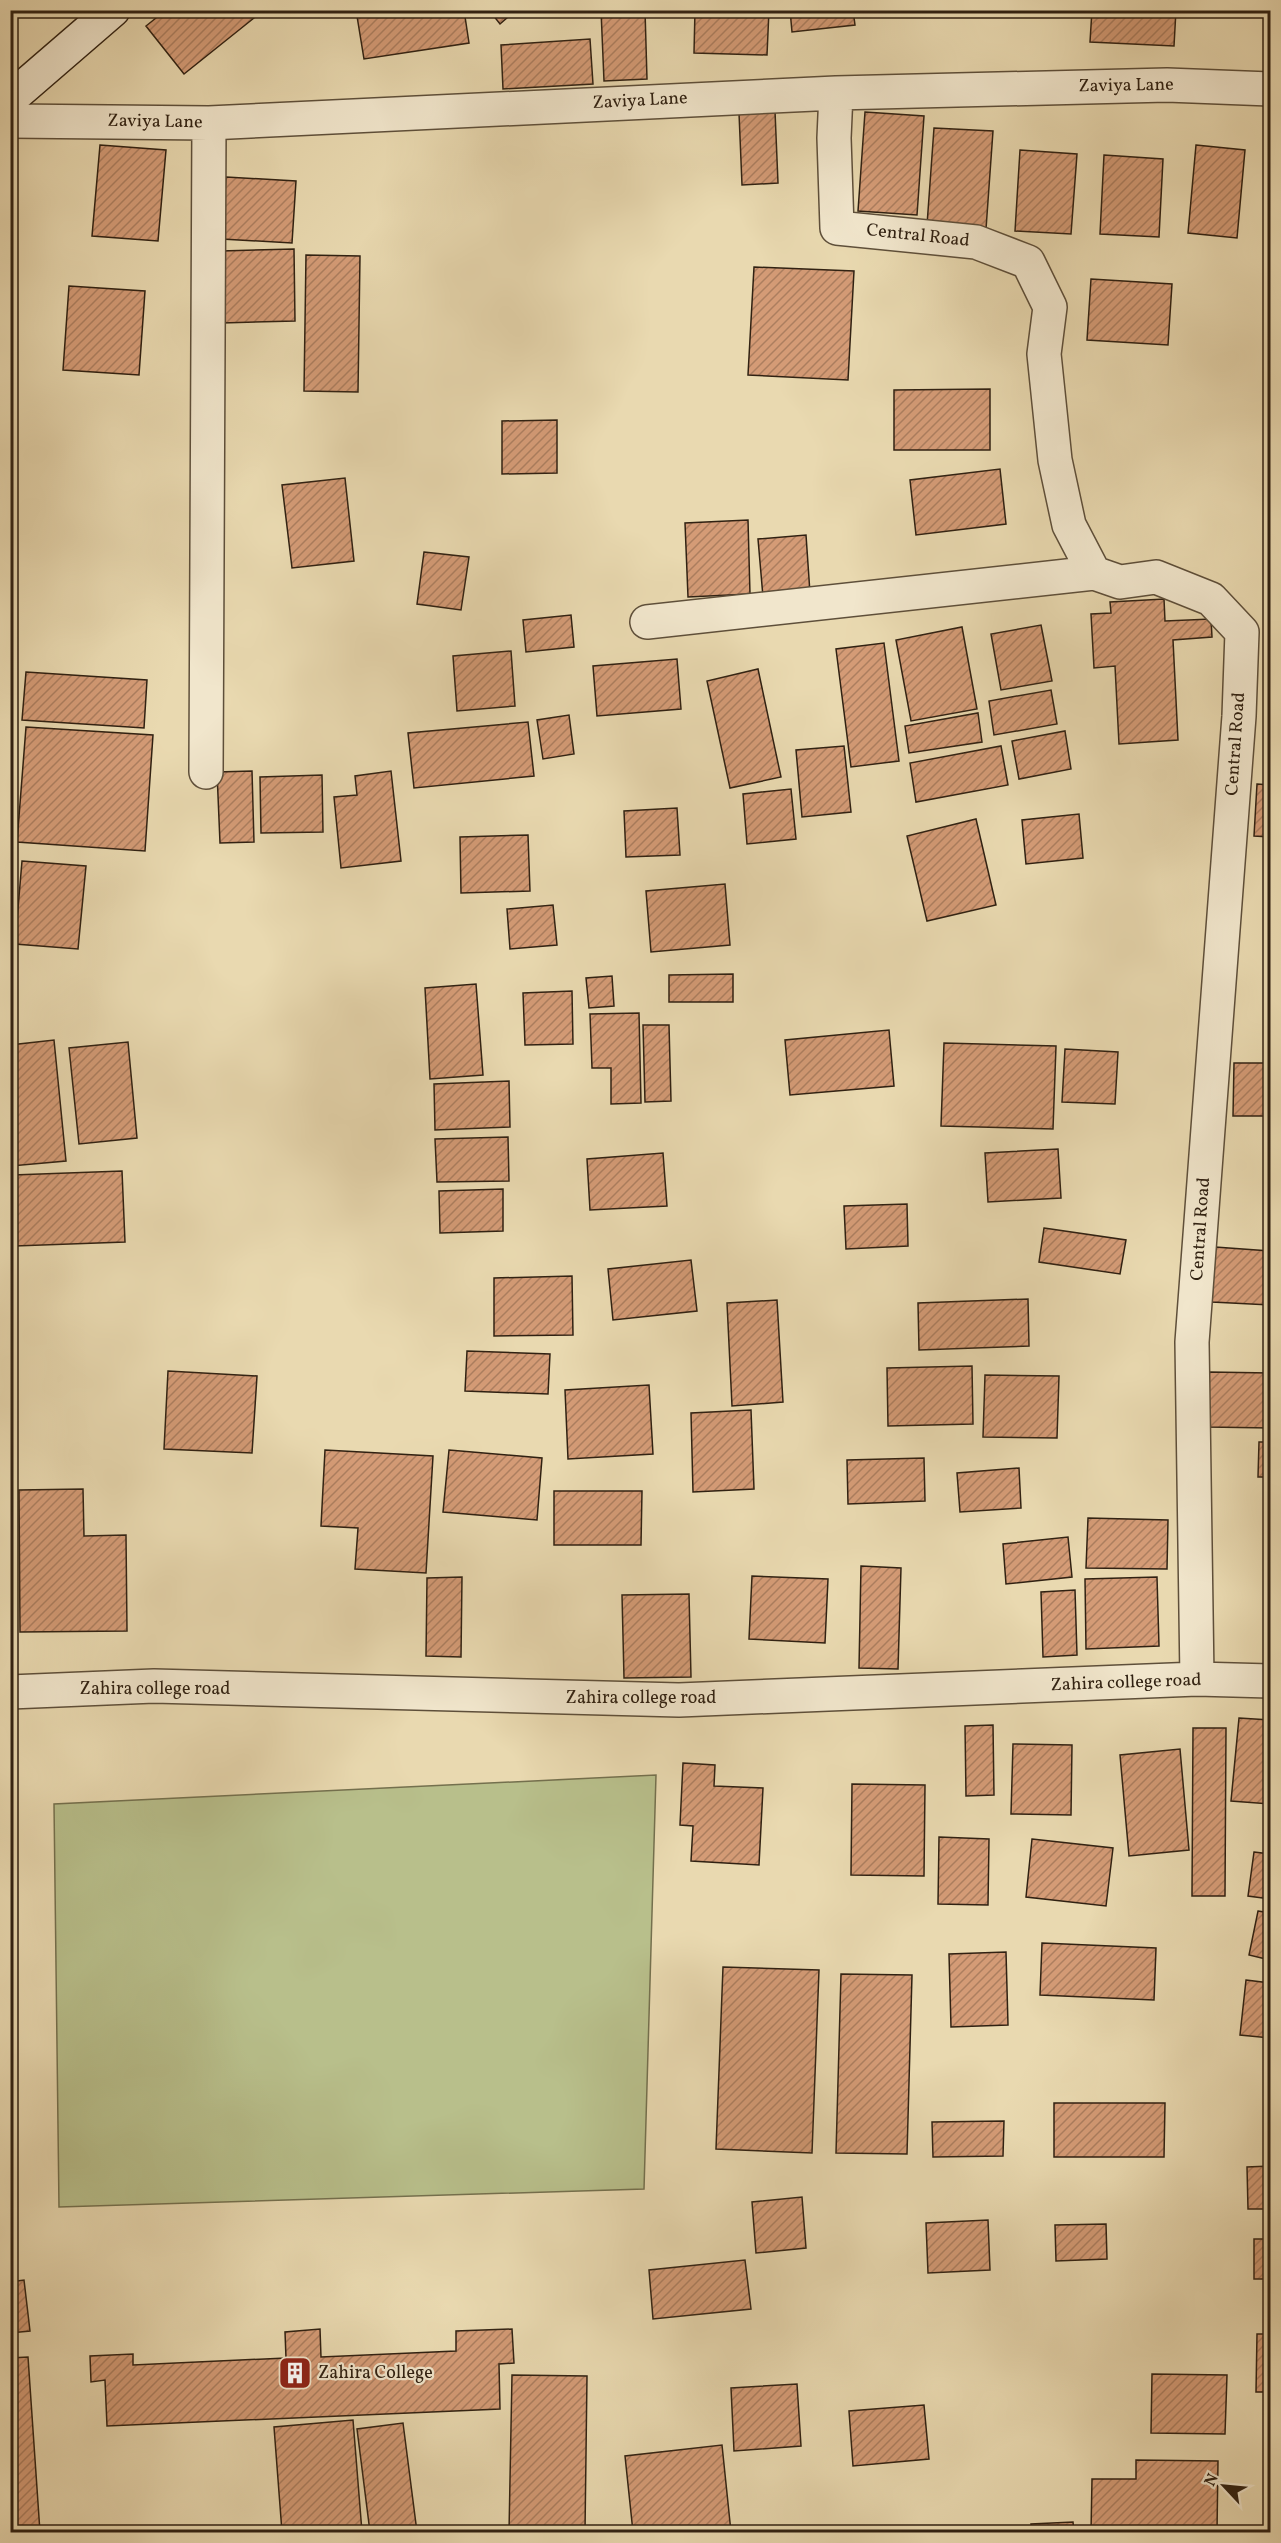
<svg xmlns="http://www.w3.org/2000/svg" width="1281" height="2543" viewBox="0 0 1281 2543" font-family="Vollkorn,serif">
  <style>
    .park { fill: #b8bf8b; stroke: #74704e; stroke-width: 1.5 }
    .building { fill: url(#building-hatch); stroke: #302112; stroke-width: 1.5 }
    .lines { fill: none; stroke-linecap: round; stroke-linejoin: round }
    .street-casing { stroke: #5e4f3a; stroke-width: 36 }
    .secondary-casing { stroke: #302112; stroke-width: 36 }
    .street { stroke: #f1e6cc; stroke-width: 33 }
    .secondary { stroke: #f1e6cc; stroke-width: 33 }
    .labels { text-anchor: middle; dominant-baseline: central; stroke-width: 4.5; stroke-linejoin: round; paint-order: stroke }
    .street-label { font-size: 18px; fill: #302112; stroke: #f1e6cc }
    .poi-label { font-size: 18px; fill: #302112; stroke: #f1e6cc; text-anchor: start }
  </style>
  <defs>
    <pattern id="building-hatch" width="6" height="6" patternUnits="userSpaceOnUse" patternTransform="scale(1.5)"><rect width="6" height="6" fill="#d49b76"/><path d="M-1 1l2-2M0 6l6-6M5 7l2-2" fill="none" stroke="#ac7e5f"/></pattern>
  </defs>
  <rect width="100%" height="100%" fill="#e9d9b0"/>
  <filter id="stains"><feTurbulence type="fractalNoise" baseFrequency=".00333" numOctaves="4"/><feColorMatrix values="0 0 0 0 .2 0 0 0 0 .09 0 0 0 0 .02 0 0 0 .5 -.17"/></filter>
  <radialGradient id="worn" r=".72"><stop offset=".6" stop-color="#630" stop-opacity="0"/><stop offset="1" stop-color="#630" stop-opacity=".3"/></radialGradient>
  <path class="park" d="M656 1775 644 2189 59 2207 54 1804Z"/>
  <path class="building" d="M166 10H264L184 74 146 26Z
    M356 10H464L469 43 364 59Z
    M489 10H516L500 24Z
    M601 10H645L647 79 604 81Z
    M695 10H769L767 55 694 53Z
    M790 10H853L855 25 792 32Z
    M1092 10H1176L1174 46 1090 42Z
    M590 39 593 84 503 89 501 45Z
    M775 111 778 183 742 185 739 113Z
    M865 112 924 116 917 215 858 211Z
    M934 128 993 131 986 229 927 225Z
    M100 145 166 150 158 241 92 236Z
    M1196 145 1245 150 1237 238 1188 233Z
    M1020 150 1077 154 1071 234 1015 231Z
    M1104 155 1163 159 1159 237 1100 234Z
    M226 177 296 181 292 243 222 239Z
    M294 249 295 321 222 323 221 251Z
    M306 255 360 256 358 392 304 391Z
    M754 267 854 271 848 380 748 375Z
    M1091 279 1172 284 1168 345 1087 340Z
    M69 286 145 291 139 375 63 370Z
    M990 389V450H894V390Z
    M557 420V473L502 474V421Z
    M1000 469 1006 524 916 535 910 480Z
    M345 478 354 561 292 568 282 485Z
    M748 520 750 594 688 597 685 523Z
    M806 535 810 593 763 597 758 539Z
    M424 552 469 557 461 610 417 604Z
    M1164 599 1165 621 1211 619 1212 637 1173 640 1178 740 1119 744 1115 666 1094 668 1091 614 1111 613 1110 602Z
    M571 615 574 647 526 652 523 620Z
    M1041 625 1052 681 1001 690 991 634Z
    M962 627 977 709 911 721 896 640Z
    M884 643 899 761 851 767 836 649Z
    M511 651 515 706 457 711 453 656Z
    M677 659 681 709 597 716 593 666Z
    M758 669 781 777 730 788 707 681Z
    M26 672 147 680 144 728 22 720Z
    M1051 690 1057 724 994 735 989 701Z
    M978 713 982 742 909 753 905 726Z
    M569 715 574 754 543 759 537 720Z
    M528 722 534 776 414 788 408 733Z
    M26 727 153 735 145 851 17 842Z
    M1065 731 1071 769 1019 779 1012 741Z
    M844 746 851 812 802 817 796 750Z
    M1001 746 1008 785 916 802 910 763Z
    M252 771 254 842 220 843 217 772Z
    M391 771 401 861 341 868 334 797 357 795 355 776Z
    M322 775 323 832 261 833 260 777Z
    M1257 784 1270 785V837L1254 836Z
    M791 789 796 839 747 844 743 794Z
    M677 808 680 855 626 857 624 811Z
    M1079 814 1083 858 1026 864 1022 820Z
    M976 819 996 905 927 921 907 836Z
    M528 835 530 891 461 893 460 837Z
    M22 861 86 866 78 949 15 944Z
    M725 884 730 945 651 952 646 891Z
    M553 905 557 945 510 949 507 909Z
    M733 974V1002H669V975Z
    M612 976 614 1006 589 1008 586 978Z
    M476 984 483 1075 430 1079 425 988Z
    M572 991 573 1044 525 1045 523 993Z
    M639 1013 641 1103 611 1104V1068H592L590 1014Z
    M643 1025H669L671 1101 645 1102Z
    M889 1030 894 1086 790 1095 785 1040Z
    M54 1040 66 1161 11 1166 10 1045Z
    M128 1042 137 1138 79 1144 69 1048Z
    M944 1043 1056 1046 1053 1129 941 1126Z
    M1065 1049 1118 1052 1115 1104 1062 1102Z
    M1234 1063H1270V1116H1233Z
    M509 1081 510 1127 435 1130 434 1084Z
    M508 1137 509 1181 437 1182 435 1139Z
    M1058 1149 1061 1198 988 1202 985 1153Z
    M663 1153 667 1206 590 1210 587 1159Z
    M122 1171 125 1242 15 1246 13 1175Z
    M503 1189V1231L440 1233 439 1191Z
    M907 1204 908 1246 846 1249 844 1206Z
    M1044 1228 1126 1240 1120 1274 1039 1262Z
    M1215 1247 1270 1251V1305L1212 1302Z
    M691 1260 697 1311 613 1320 608 1269Z
    M572 1276 573 1335 494 1336V1278Z
    M1028 1299 1029 1346 919 1350 918 1303Z
    M777 1300 783 1402 732 1406 727 1303Z
    M467 1351 550 1354 548 1394 465 1391Z
    M972 1366 973 1424 888 1426 887 1368Z
    M168 1371 257 1376 252 1453 164 1449Z
    M1209 1372 1270 1373V1428L1208 1427Z
    M985 1375 1059 1376 1057 1438 983 1437Z
    M649 1385 653 1454 568 1459 565 1390Z
    M751 1410 754 1489 693 1492 691 1413Z
    M1259 1442H1270V1477H1258Z
    M325 1450 433 1456 426 1573 355 1569 358 1528 321 1526Z
    M449 1450 542 1458 537 1520 443 1512Z
    M924 1458 925 1501 848 1504 847 1460Z
    M1019 1468 1021 1508 960 1512 957 1473Z
    M83 1489 84 1536 126 1535 127 1631 20 1632 19 1490Z
    M554 1491H642L641 1545H554Z
    M1088 1518 1168 1520 1167 1569 1086 1568Z
    M1068 1537 1072 1577 1006 1584 1003 1544Z
    M861 1566 901 1568 898 1669 859 1668Z
    M752 1576 828 1579 825 1643 749 1639Z
    M462 1577 461 1657 426 1656 427 1578Z
    M1157 1577 1159 1646 1086 1649 1085 1579Z
    M1075 1590 1077 1655 1043 1657 1041 1592Z
    M689 1594 691 1677 624 1678 622 1595Z
    M1239 1718 1270 1720V1804L1231 1801Z
    M993 1725 994 1795 966 1796 965 1726Z
    M1193 1728H1226L1225 1896H1192Z
    M1013 1744 1072 1745 1071 1815 1011 1814Z
    M1180 1749 1189 1850 1129 1856 1120 1755Z
    M683 1763 715 1765 714 1786 763 1788 759 1865 691 1861 693 1826 680 1825Z
    M852 1784 925 1785 924 1876 851 1875Z
    M939 1837 989 1839 988 1905 938 1904Z
    M1032 1839 1113 1848 1106 1906 1026 1897Z
    M1254 1852 1270 1854V1899L1248 1896Z
    M1258 1911 1270 1913V1960L1249 1955Z
    M1042 1943 1156 1948 1154 2000 1040 1995Z
    M1006 1952 1008 2025 951 2027 949 1954Z
    M723 1967 819 1970 812 2153 716 2149Z
    M841 1974 912 1975 907 2154 836 2153Z
    M1246 1980 1270 1983V2038L1240 2035Z
    M1054 2103H1165L1164 2157H1054Z
    M1004 2121 1003 2156 933 2157 932 2122Z
    M1270 2166V2209H1248L1247 2167Z
    M802 2197 806 2248 756 2253 752 2202Z
    M988 2220 990 2270 928 2273 926 2223Z
    M1106 2224 1107 2259 1056 2261 1055 2225Z
    M1254 2239H1270V2279H1254Z
    M745 2260 751 2309 653 2319 649 2270Z
    M24 2280 30 2331 10 2333V2282Z
    M320 2329 321 2357 456 2351V2331L512 2329 514 2363 499 2364 500 2409 107 2426 105 2380 91 2382 90 2356 133 2354V2365L286 2358 285 2332Z
    M1257 2334H1270V2392H1256Z
    M28 2357 40 2532H10V2358Z
    M1152 2374 1227 2375 1225 2434 1151 2433Z
    M512 2375 587 2376 585 2532H509Z
    M797 2384 801 2446 734 2451 731 2388Z
    M924 2405 929 2459 853 2466 849 2411Z
    M353 2420 362 2532H282L274 2427Z
    M403 2423 417 2532H370L357 2429Z
    M722 2445 731 2532H633L625 2456Z
    M1136 2460 1218 2461 1217 2532H1091L1092 2479H1136Z
    M1073 2522 1074 2532H1032L1031 2524Z"/>
  <g class="lines">
    <g class="street-casing">
      <path id="street" d="M836 93 834 138 837 228 976 242 1028 262 1050 307 1044 354 1055 460 1069 525 1094 573 1120 582 1156 577 1211 599 1242 632 1239 716 1192 1342 1197 1679
        M10 121 209 123 836 93 1167 85 1270 89
        M647 622 1094 573
        M206 772 209 123
        M10 1692 154 1686 679 1700 1197 1679 1270 1681"/>
    </g>
    <g class="secondary-casing">
      <path id="secondary" d="M10 99 113 10"/>
    </g>
    <use href="#street" class="street"/>
    <use href="#secondary" class="secondary"/>
  </g>
  <defs>
    <g id="building-square" transform="scale(1.725)"><rect x="-9" y="-9" width="18" height="18" rx="4" fill="#8f2418" stroke="#f1e6cc"/><path d="M-4-6H4V6H1V3H-1V6H-4ZM-2.5-4.3h1.7v1.8h-1.7ZM.8-4.3h1.7v1.8H.8ZM-2.5-1h1.7V.8h-1.7ZM.8-1h1.7V.8H.8Z" fill="#fff"/></g>
  </defs>
  <g fill-rule="evenodd">
    <use href="#building-square" x="295" y="2373"/>
  </g>
  <g class="labels">
    <g class="street-label">
      <text transform="translate(1126 86) rotate(-1)">Zaviya Lane</text>
      <text transform="translate(640 101) rotate(-3)">Zaviya Lane</text>
      <text transform="translate(155 122) rotate(1)">Zaviya Lane</text>
      <text transform="translate(918 236) rotate(6)">Central Road</text>
      <text transform="translate(1236 744) rotate(-86)">Central Road</text>
      <text transform="translate(1201 1229) rotate(-86)">Central Road</text>
      <text transform="translate(1126 1683) rotate(-2)">Zahira college road</text>
      <text x="155" y="1689">Zahira college road</text>
      <text x="641" y="1698">Zahira college road</text>
    </g>
    <g class="poi-label">
      <text x="318" y="2373">Zahira College</text>
    </g>
  </g>
  <rect width="1281" height="2543" fill="none" stroke="#e9d9b0" stroke-width="36"/>
  <rect x="12" y="12" width="1257" height="2519" fill="none" stroke="#302112" stroke-width="3"/>
  <rect x="18" y="18" width="1245" height="2507" fill="none" stroke="#302112" stroke-width="1.5"/>
  <g transform="translate(1224 2486) rotate(296)" stroke="#f1e6cc" stroke-width="4.5" paint-order="stroke">
  <path d="M0-4.5L10 22L0 15L-10 22Z" fill="#302112"/>
  <text y="-9" font-size="16" font-weight="bold" text-anchor="middle" fill="#302112">N</text>
  </g>
  <rect width="100%" height="100%" filter="url(#stains)"/>
  <rect width="100%" height="100%" fill="url(#worn)"/>
</svg>
